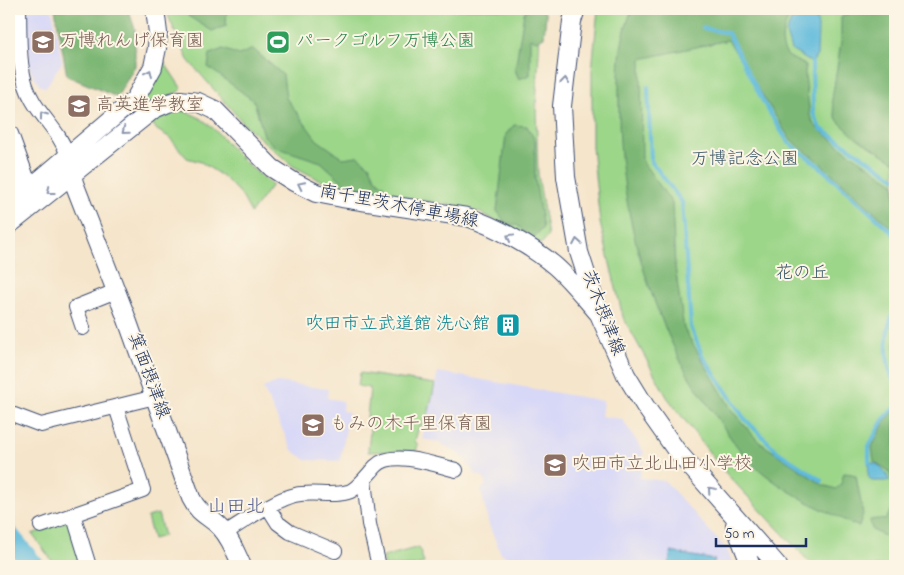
<svg xmlns="http://www.w3.org/2000/svg" width="904" height="575" viewBox="0 0 904 575" font-family="'Indie Flower','Klee One',sans-serif">
  <style>
    .built { fill: #d7d7f8 }
    .green { fill: #9cd689; stroke: #5c8274 }
    .forest { fill: #7db775; stroke: #4c736a }
    .water { fill: #5fbadc; stroke: #3d749d }
    .lines { fill: none; stroke-linecap: round; stroke-linejoin: round }
    .stream { stroke: #5fbadc; stroke-width: 4 }
    .river { stroke: #5fbadc; stroke-width: 21 }
    .minor-casing { stroke: #3c4a6e; stroke-width: 16 }
    .major-casing { stroke: #3c4a6e; stroke-width: 20 }
    .minor { stroke: #fff; stroke-width: 14 }
    .major { stroke: #fff; stroke-width: 18 }
    .oneway { stroke: #8d97ae }
    .labels { text-anchor: middle; dominant-baseline: central; stroke-width: 4; stroke-linejoin: round; paint-order: stroke }
    .education-label { font-size: 18px; fill: #785e54; stroke: #fcf5e5; text-anchor: start }
    .leisure-label { font-size: 18px; fill: #27864d; stroke: #fcf5e5; text-anchor: start }
    .park-label { font-size: 18px; fill: #3b5969; stroke: #fcf5e5 }
    .street-label { font-size: 18px; fill: #1b2f5e; stroke: #fcf5e5 }
    .culture-label { font-size: 18px; fill: #0d838f; stroke: #fcf5e5; text-anchor: end }
    .neighbourhood-label { font-size: 19px; fill: #515b8e; stroke: #fcf5e5 }
  </style>
  <rect width="100%" height="100%" fill="#fcf5e5"/>
  <filter id="ink" filterUnits="userSpaceOnUse"><feTurbulence type="fractalNoise" baseFrequency=".02" numOctaves="2"/><feDisplacementMap in="SourceGraphic" scale="10" xChannelSelector="R" yChannelSelector="G"/><feConvolveMatrix kernelMatrix="1 2 1 2 8 2 1 2 1" color-interpolation-filters="sRGB"/></filter>
  <filter id="wash" filterUnits="userSpaceOnUse"><feTurbulence type="fractalNoise" baseFrequency=".0096" numOctaves="4" result="noise"/><feDisplacementMap in="SourceGraphic" scale="20" xChannelSelector="R" yChannelSelector="G"/><feGaussianBlur stdDeviation="1.12" result="paint"/><feColorMatrix in="noise" values="0 0 0 0 0 0 0 0 0 0 0 0 0 0 0 0 0 1.4 0 .05"/><feComposite in="paint" operator="in"/></filter>
  <g filter="url(#wash)">
    <rect width="100%" height="100%" fill="#f5e5cb"/>
    <path class="built" d="M27 9H52L62 62 46 87 40 86 30 70Z
      M438 372 603 401 601 416 622 419 644 452 640 478 665 481 727 550 734 566H509L505 555 501 554 489 525 481 490 485 486V480L481 476 475 474 462 456 439 442 422 439Z
      M277 382 328 389 327 398 343 401 342 411 349 412 340 461 306 460 292 450 263 388Z"/>
    <path class="green" d="M165 9H538L541 16 536 105 538 175 548 236 541 244 479 212 456 206 342 187 322 181 293 166 246 126 188 60Z
      M598 9H895V566H813L722 469 667 397 623 317 600 223 592 147V70Z
      M164 62 182 89C178 94 154 100 146 104L143 100 161 65Z
      M182 111C209 117 221 138 239 156 250 167 261 176 272 185L251 213 242 196 225 178 201 162 187 158 169 137 157 130 152 123C162 116 170 113 182 111Z
      M360 373 435 384 426 425 419 426 415 441 418 445 416 451 368 452C368 442 373 424 367 417L370 388 358 386Z
      M158 514 164 536 153 539 147 517Z
      M72 519 86 566H56L32 534Z
      M419 547 424 563 412 566H385L383 557Z"/>
    <path class="forest" d="M55 9H128L135 29V66L117 97 67 76Z
      M187 9H227L226 26 212 31 188 16Z
      M527 9H543L546 15 544 37 536 41 530 38V75L519 79 515 70 524 13Z
      M632 9H795C786 21 776 40 787 55 791 59 800 62 805 65V75L810 116 814 125 845 150 895 184V231L819 162 790 139 728 40 641 59 642 161 672 203 675 266 684 329 733 412 759 442 823 485 836 489 841 484 844 473 852 474 856 476 863 514 859 527C819 508 778 490 747 458 732 442 721 423 709 406 700 392 689 379 682 364 642 285 619 199 619 110 619 86 618 61 623 38 625 28 629 18 632 9Z
      M858 9H895V162L855 137 838 121 835 115 832 100 841 42V17Z
      M223 49 239 55 253 49 283 75 286 98 317 140 343 158 357 156 370 166 376 179 385 186 379 194 353 191 321 162 275 147 264 136 254 101 208 67 210 54Z
      M514 125 527 126 535 140V179L543 228 532 239 517 225 505 222 497 211 506 134Z
      M895 410V483L892 482 889 471 874 461 872 447 885 421Z
      M895 505V541L872 530 870 520 878 519 885 520Z"/>
    <path class="water" d="M799 9H816L818 27 817 55 812 63 791 50 786 33 794 14Z
      M869 462C880 463 887 472 889 481H872L868 476Z
      M671 552 715 560 713 566H668Z"/>
    <g class="lines">
      <path class="stream" d="M703 28 728 33 765 105 788 142 818 165 895 235
        M812 63 813 113 820 128 895 178
        M648 87 651 161 682 202 691 327 702 355 744 418 778 452 822 481
        M895 310C884 327 884 366 895 383
        M869 462V446L883 420 895 407"/>
      <path class="river" d="M9 536 34 566"/>
    </g>
  </g>
  <g filter="url(#ink)">
    <g class="lines">
      <g class="minor-casing">
        <path id="minor" d="M19 9C20 38 17 75 33 101 44 120 61 134 68 156
          M83 328 76 307 116 291
          M9 413 41 425 155 397
          M364 480 369 524 379 566
          M268 507 278 523 290 532 335 551
          M73 514 89 566
          M41 526 143 490 116 407
          M225 533C243 522 275 499 295 495 313 491 331 497 348 492 357 490 369 473 376 466 392 449 436 465 456 470"/>
      </g>
      <g class="major-casing">
        <path id="major" d="M576 9 572 21 562 106 566 177 579 252 599 314 626 375 645 406 676 450 778 566
          M9 134 29 189V200
          M68 156 74 183 125 314 191 498C200 516 209 515 221 528 231 539 236 553 242 566
          M9 179 17 199 25 205
          M9 206 135 99 153 67 157 48 158 33 155 9
          M9 225 154 109 168 103 180 100 198 102 215 110 272 168 294 182 316 193 342 198 467 217C495 226 533 247 555 266 571 280 585 298 599 314
          M735 525 751 566"/>
      </g>
      <use href="#minor" class="minor"/>
      <use href="#major" class="major"/>
    </g>
    <defs><path id="oneway-chevron" d="M-2-3.5L2.5 0L-2 3.5" fill="none" stroke-width="1.6" stroke-linecap="round" stroke-linejoin="round" transform="scale(1.25)"/></defs>
    <g class="oneway">
      <use href="#oneway-chevron" transform="translate(149 73) rotate(-65)"/>
      <use href="#oneway-chevron" transform="translate(565 81) rotate(-84)"/>
      <use href="#oneway-chevron" transform="translate(43 115) rotate(-126)"/>
      <use href="#oneway-chevron" transform="translate(125 131) rotate(141)"/>
      <use href="#oneway-chevron" transform="translate(301 185) rotate(-154)"/>
      <use href="#oneway-chevron" transform="translate(50 191) rotate(142)"/>
      <use href="#oneway-chevron" transform="translate(510 237) rotate(-151)"/>
      <use href="#oneway-chevron" transform="translate(577 242) rotate(-100)"/>
      <use href="#oneway-chevron" transform="translate(711 490) rotate(-131)"/>
    </g>
  </g>
  <defs>
    <g id="school-square" transform="scale(1.25)"><rect x="-9" y="-9" width="18" height="18" rx="4" fill="#8d6e63" stroke="#fcf5e5"/><path d="M0-5L7-2L0 1L-7-2ZM-4 1L0 2.5L4 1V4Q0 6-4 4Z" fill="#fff"/></g>
    <g id="stadium-square" transform="scale(1.25)"><rect x="-9" y="-9" width="18" height="18" rx="4" fill="#2e9e5b" stroke="#fcf5e5"/><path d="M0-5a6.5 5 0 1 0 0 10a6.5 5 0 1 0 0-10ZM-3.5-1.8h7v3.6h-7Z" fill="#fff"/></g>
    <g id="building-square" transform="scale(1.25)"><rect x="-9" y="-9" width="18" height="18" rx="4" fill="#0f9aa8" stroke="#fcf5e5"/><path d="M-4-6H4V6H1V3H-1V6H-4ZM-2.5-4.3h1.7v1.8h-1.7ZM.8-4.3h1.7v1.8H.8ZM-2.5-1h1.7V.8h-1.7ZM.8-1h1.7V.8H.8Z" fill="#fff"/></g>
  </defs>
  <g fill-rule="evenodd">
    <use href="#school-square" x="43" y="42"/>
    <use href="#stadium-square" x="278" y="42"/>
    <use href="#school-square" x="79" y="106"/>
    <use href="#building-square" x="508" y="325"/>
    <use href="#school-square" x="313" y="425"/>
    <use href="#school-square" x="555" y="465"/>
  </g>
  <g class="labels">
    <g class="education-label">
      <text x="60" y="42">万博れんげ保育園</text>
      <text x="96" y="106">高英進学教室</text>
      <text x="330" y="425">もみの木千里保育園</text>
      <text x="572" y="465">吹田市立北山田小学校</text>
    </g>
    <g class="leisure-label">
      <text x="296" y="42">パークゴルフ万博公園</text>
    </g>
    <g class="park-label">
      <text x="745" y="160">万博記念公園</text>
      <text x="802" y="274">花の丘</text>
    </g>
    <g class="street-label">
      <text transform="translate(399 207) rotate(11)">南千里茨木停車場線</text>
      <text transform="translate(602 313) rotate(69)">茨木摂津線</text>
      <text transform="translate(148 376) rotate(70)">箕面摂津線</text>
    </g>
    <g class="culture-label">
      <text x="490" y="325">吹田市立武道館 洗心館</text>
    </g>
    <g class="neighbourhood-label">
      <text x="236" y="507">山田北</text>
    </g>
  </g>
  <rect width="904" height="575" fill="none" stroke="#fcf5e5" stroke-width="30"/>
  <path d="M716 538v8h90v-8" fill="none" stroke="#1b2f5e" stroke-width="2.5"/>
  <text x="724" y="538" font-size="15" fill="#1b2f5e" stroke="#fcf5e5" stroke-width="4" paint-order="stroke">50 m</text>
</svg>
